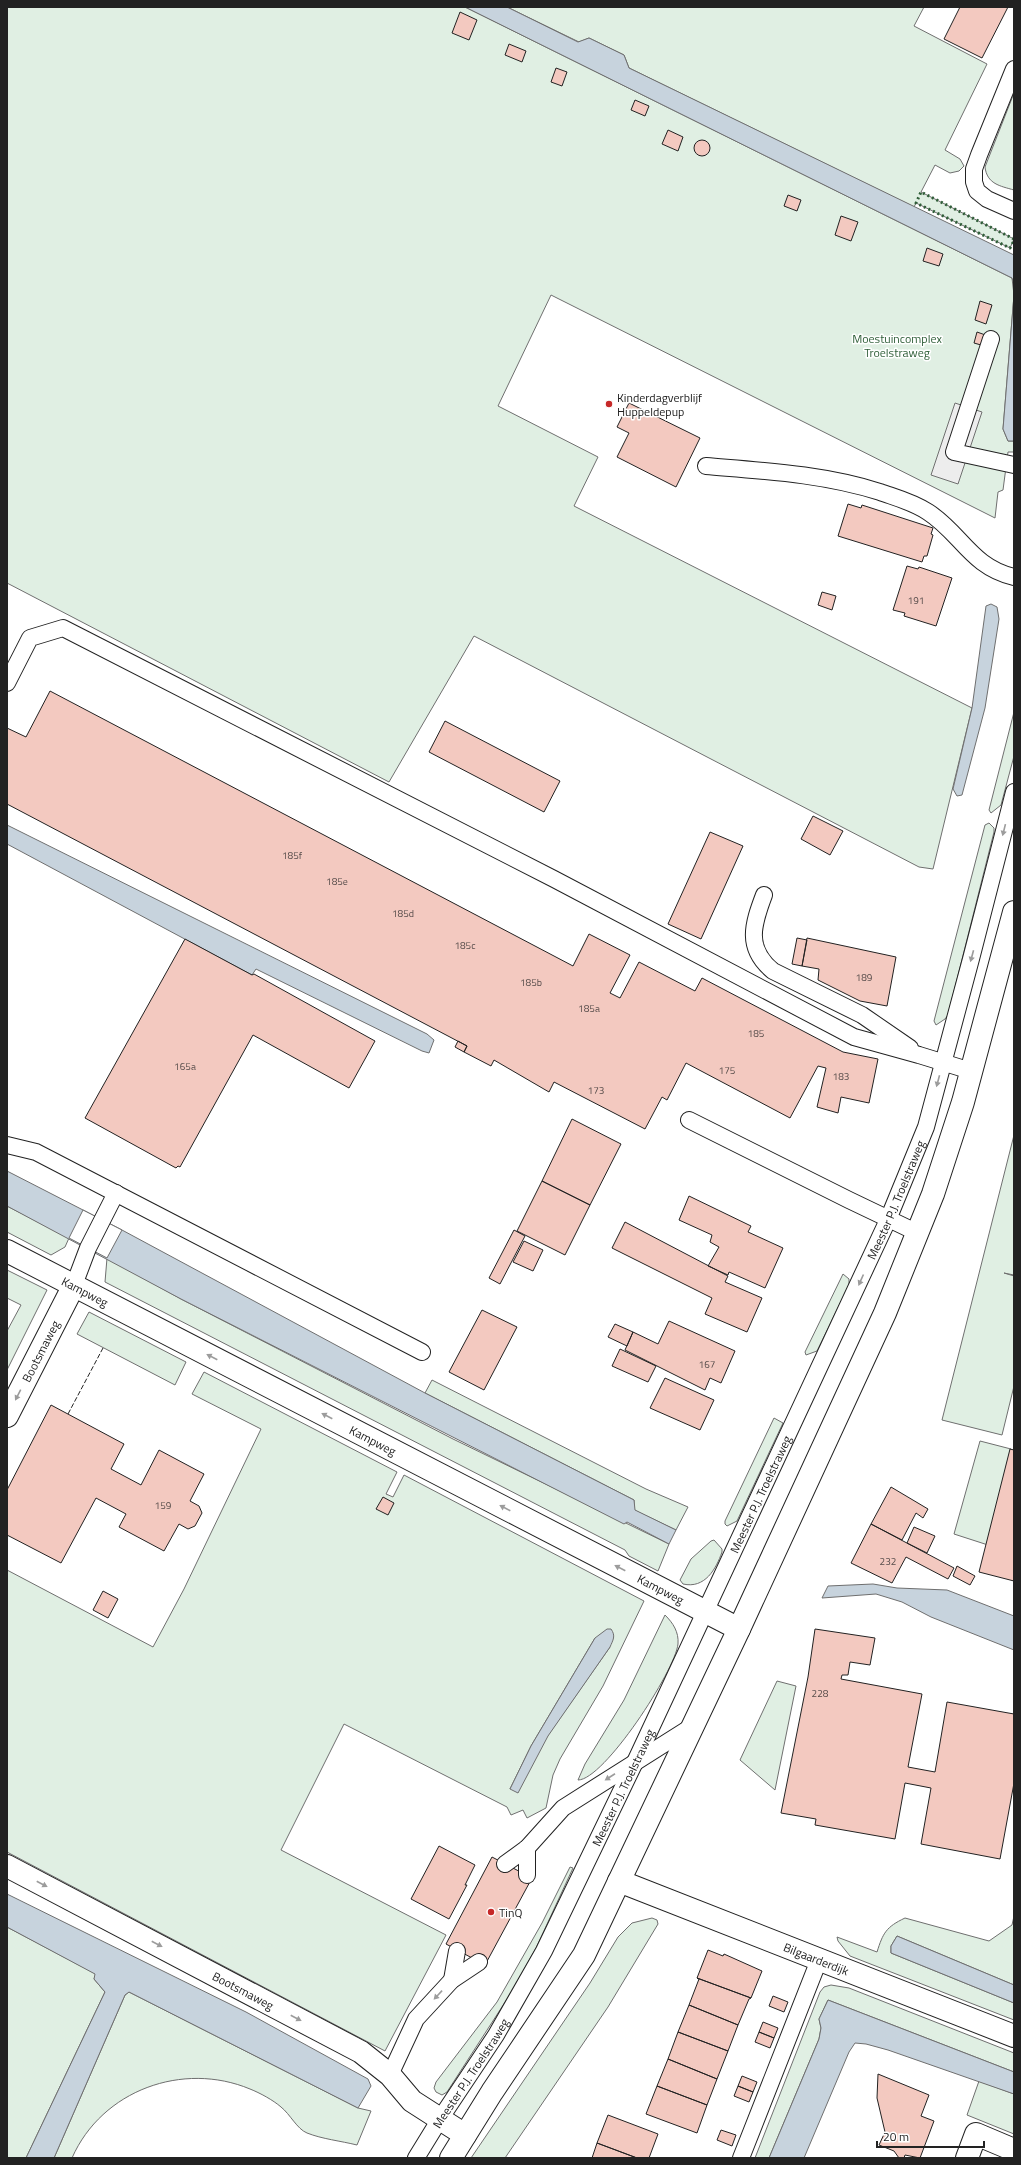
<svg xmlns="http://www.w3.org/2000/svg" width="1021" height="2165" viewBox="0 0 1021 2165" font-family="'Titillium Web',sans-serif">
  <style>
    .green { fill: #e0efe3; stroke: #6f6f6f; fill-rule: evenodd }
    .parking { fill: #ededed; stroke: #6f6f6f }
    .water { fill: #c7d3dd; stroke: #6f6f6f }
    .pier { fill: #fff; stroke: #6f6f6f }
    .building { fill: #f3c9c0; stroke: #222 }
    .lines { fill: none; stroke-linecap: round; stroke-linejoin: round }
    .lane-casing { stroke: #222; stroke-width: 18 }
    .street-casing { stroke: #222; stroke-width: 24 }
    .primary-casing { stroke: #222; stroke-width: 24 }
    .lane { stroke: #fff; stroke-width: 16 }
    .street { stroke: #fff; stroke-width: 22 }
    .primary { stroke: #fff; stroke-width: 22 }
    .hedge { stroke: #2f5e38; stroke-width: 3; stroke-dasharray: 2 3; stroke-linecap: butt }
    .fence { stroke: #222; stroke-width: 1; stroke-dasharray: 5 2; stroke-linecap: butt }
    .oneway { fill: #9c9c9c }
    .poi-dot { fill: #c62828; stroke: #fff; stroke-width: 1.5 }
    .labels { text-anchor: middle; dominant-baseline: central; stroke-width: 3; stroke-linejoin: round; paint-order: stroke }
    .number-label { font-size: 10px; fill: #564c4a }
    .park-label { font-size: 12px; fill: #2f5e38; stroke: #fff }
    .poi-label { font-size: 12px; fill: #222; stroke: #fff; text-anchor: start }
    .street-label { font-size: 12px; fill: #222; stroke: #fff }
  </style>
  <rect width="100%" height="100%" fill="#fff"/>
  <path class="green" d="M7 7H465L1012 278 1014 295 1003 429 1008 441H1014V452H1008L1003 490 998 492 995 518 551 295 498 406 598 457 574 506 972 708 933 869 919 867 474 636 389 782 7 583Z
    M507 7H924L914 26 987 64 945 150 960 159 964 166 959 171 950 173 935 165 921 192 1014 239 1010 248 916 203 914 207 629 68 624 55 589 38 579 42Z
    M1014 93V190C1000 186 987 184 985 167Z
    M1014 712V756L1001 805 991 813 989 810Z
    M989 823 994 828V832L948 1015 945 1019 936 1025 934 1021 985 825Z
    M1014 1135V1275L1004 1273 1014 1276V1386L1002 1435 942 1420Z
    M7 1206 69 1238 65 1247 51 1255 7 1232Z
    M107 1258 181 1299 453 1439 669 1544 658 1571 629 1556 625 1550 105 1282Z
    M7 1270 47 1290 7 1370V1331L21 1305 7 1298Z
    M843 1274 849 1279V1285L817 1351 806 1355 805 1352Z
    M89 1312 186 1362 175 1385 77 1334Z
    M204 1372 397 1472 386 1494 393 1497 404 1475 644 1601 603 1686 560 1759 553 1775 546 1808 527 1818 523 1810 511 1815 507 1807 344 1724 281 1850 446 1935 385 2051 7 1852V1570L153 1647 184 1589 261 1429 192 1394ZM595 1638 610 1647 510 1789 531 1746Z
    M432 1380 646 1489 688 1507 676 1530 634 1510V1500L425 1393Z
    M774 1418 783 1423 737 1521 727 1526 725 1524V1521Z
    M980 1441 1011 1449 988 1545 954 1534Z
    M714 1540 722 1549V1552C716 1569 705 1589 683 1584L680 1580 691 1559 711 1541Z
    M665 1615C673 1623 679 1632 678 1644 675 1671 604 1780 578 1780L585 1764 624 1700Z
    M777 1681 796 1686 775 1790 740 1760Z
    M570 1867 573 1868 536 1948 511 1993 447 2092 442 2095 436 2092 434 2088 436 2082 497 2002 542 1923Z
    M1014 1916V1985L897 1936 891 1946V1953L1014 2003V2020L850 1956 838 1941 837 1937 877 1952C883 1933 886 1927 905 1918L989 1941 1012 1925Z
    M652 1918 657 1920 658 1924 608 2007 505 2158H471L590 1983 618 1937 632 1923Z
    M7 1927 96 1974 94 1979 105 1992 26 2158H7Z
    M831 1985 849 1988 1014 2053V2072L828 2000 819 2019 821 2028 819 2039 769 2158H755L820 1992 824 1987Z
    M129 1992 358 2108 371 2111 357 2145C341 2141 322 2139 307 2133 297 2129 290 2114 281 2107 273 2100 260 2093 250 2089 183 2061 102 2090 72 2158H54L125 1995Z
    M979 2081 1014 2094V2134L967 2115Z"/>
  <path class="parking" d="M955 403 982 412 958 484 931 475Z"/>
  <path class="water" d="M465 7H507L578 42 589 38 624 55 629 68 1014 255V285L1012 278Z
    M1014 295V441H1008L1003 429Z
    M991 604 997 607 999 619 985 708 962 795 957 796 953 789 972 708 986 606Z
    M7 825 427 1034 434 1040 429 1053 422 1051 256 969 252 975 7 844Z
    M7 1171 122 1230 425 1393 634 1500 635 1510 676 1530 669 1544 627 1522 624 1524 181 1299 7 1206Z
    M873 1584 897 1588 947 1590 1014 1616V1650L931 1617 902 1602 876 1594 822 1598 828 1586Z
    M607 1629H611C616 1636 613 1640 610 1647L548 1736 518 1793 510 1789 531 1746 595 1638Z
    M7 1894 246 2012 368 2079 371 2086 358 2108 129 1992 125 1995 54 2158H26L105 1992 94 1979 95 1974 7 1927Z
    M897 1936 1014 1985V2003L891 1953V1946Z
    M828 2000 1014 2072V2094L888 2050 866 2044 855 2043 849 2052 804 2158H769L819 2039 821 2028 819 2019Z"/>
  <path class="pier" d="M83 1210 122 1230 107 1258 69 1238Z"/>
  <path class="building" d="M960 7H1008L982 58 944 39Z
    M460 12 477 20 469 40 452 33Z
    M509 44 526 51 522 62 505 55Z
    M556 68 567 72 562 86 551 82Z
    M635 100 649 106 645 116 631 110Z
    M668 130 683 137 678 151 662 144Z
    M694 148a8 8 0 1 1 16 0a8 8 0 1 1-16 0Z
    M788 195 801 200 797 211 784 206Z
    M841 216 858 222 851 241 835 235Z
    M927 248 943 254 939 266 923 261Z
    M980 301 992 305 986 324 975 320Z
    M977 332 991 337 988 347 974 343Z
    M629 403 700 438 676 487 617 457 629 433 617 427Z
    M848 504 861 508 862 505 933 528 931 534 933 535 927 556H924L922 562 838 536Z
    M907 566 918 569 919 567 952 578 936 626 904 616 905 613 893 610Z
    M822 592 836 596 832 610 818 605Z
    M50 691 573 966 589 934 630 955 610 993 620 998 639 962 695 991 702 978 843 1052 878 1059 869 1103 841 1097 838 1113 817 1107 826 1068 818 1066 790 1118 686 1063 667 1100 662 1097 645 1129 554 1082 549 1092 494 1060 491 1066 464 1052 467 1046 7 804V728L26 737Z
    M445 721 560 781 544 812 429 752Z
    M813 816 843 831 830 855 801 839Z
    M710 832 743 846 701 939 668 924Z
    M797 938 807 940 802 966 792 964Z
    M807 938 896 957 887 1006 860 1001 818 980 819 969 802 966Z
    M185 939 252 975 254 974 375 1041 349 1088 253 1035 180 1167 178 1166 176 1168 85 1118Z
    M458 1041 467 1046 464 1052 455 1047Z
    M572 1119 621 1144 590 1205 542 1181Z
    M542 1181 590 1205 565 1255 517 1231Z
    M689 1196 751 1226 748 1232 783 1248 765 1288 729 1272 728 1275 708 1266 719 1247 710 1242 712 1235 679 1220Z
    M625 1222 728 1276 725 1282 762 1298 747 1332 705 1314 712 1298 612 1248Z
    M514 1230 525 1236 500 1284 489 1278Z
    M524 1241 543 1250 533 1271 513 1262Z
    M482 1310 517 1327 484 1390 449 1372Z
    M669 1321 735 1351 721 1383 710 1378 705 1390 625 1350 633 1332 658 1344Z
    M615 1324 633 1332 627 1346 608 1337Z
    M620 1349 656 1366 648 1382 612 1366Z
    M665 1378 714 1400 700 1430 650 1408Z
    M51 1405 124 1444 111 1469 141 1485 159 1450 204 1474 190 1501 199 1506 202 1513 195 1526 188 1529 179 1524 164 1551 119 1527 126 1514 96 1498 61 1563 7 1535V1490Z
    M1010 1449 1014 1450V1581L979 1572Z
    M891 1487 928 1509 923 1518 916 1513 902 1540 871 1524Z
    M383 1497 394 1503 388 1515 376 1509Z
    M871 1524 954 1568 948 1579 906 1557 892 1583 851 1563Z
    M914 1527 935 1536 927 1553 907 1543Z
    M957 1566 975 1576 970 1585 953 1576Z
    M103 1591 118 1599 108 1618 93 1610Z
    M815 1629 875 1638 870 1665 850 1662 848 1675H842L841 1679 922 1694 908 1767 935 1772 947 1702 1014 1714V1783L1000 1859 921 1844 931 1788 905 1783 895 1839 815 1825 816 1819 781 1813 808 1677Z
    M439 1846 475 1865 465 1885H467L449 1919 411 1899Z
    M492 1857 532 1878 485 1965 446 1944Z
    M708 1950 723 1956 724 1954 762 1971 751 1998 697 1978Z
    M697 1978 751 1998 749 1999 738 2025 689 2005 699 1979Z
    M773 1996 788 2002 784 2012 769 2006Z
    M689 2005 738 2025 728 2051 678 2032Z
    M763 2022 778 2028 774 2038 759 2032Z
    M678 2032 728 2051 717 2079 668 2059Z
    M759 2032 774 2038 770 2048 755 2042Z
    M668 2059 717 2079 707 2105 657 2086Z
    M878 2074 929 2095 921 2116 934 2121 920 2158 905 2155 904 2158H899L894 2151 879 2145 885 2132 877 2098Z
    M742 2076 757 2082 753 2092 738 2086Z
    M657 2086 707 2105 697 2133 646 2114Z
    M738 2086 753 2092 749 2102 734 2096Z
    M608 2115 658 2134 649 2158H637L597 2143Z
    M721 2130 736 2135 732 2146 717 2140Z
    M597 2143 637 2158H592Z"/>
  <g class="lines">
    <g class="lane-casing">
      <g id="lane">
        <path d="M1014 69 979 155 974 169V182L977 191 987 199 1014 211"/>
        <path d="M991 339 954 452 1014 465"/>
        <path d="M706 466C765 471 824 474 880 492 897 498 913 502 928 512 961 533 971 567 1014 577"/>
        <path d="M7 683 30 638 63 628 554 879 854 1037 919 1055 971 1071"/>
        <path d="M764 895C753 924 745 948 773 971L862 1015 910 1048"/>
        <path d="M689 1120 849 1200 918 1233"/>
        <path d="M7 1145 36 1152 422 1352"/>
        <path d="M74 1285 88 1248 116 1193"/>
        <path d="M505 1864 527 1848 563 1808 691 1727"/>
        <path d="M527 1875V1848"/>
        <path d="M452 1980 457 1951"/>
        <path d="M390 2075 416 2019 452 1980 479 1962"/>
        <path id="s1" d="M416 2158 440 2119 496 2035 544 1951 636 1760 887 1222 926 1127 971 959 1014 792"/>
        <path d="M741 2158 819 1960"/>
      </g>
    </g>
    <g class="street-casing">
      <g id="street">
        <path id="s2" d="M7 1251 739 1629"/>
        <path id="s3" d="M7 1416 74 1285"/>
        <path id="s4" d="M7 1866 361 2052 390 2075 412 2101 465 2135"/>
        <path id="s5" d="M619 1881 1014 2036"/>
        <path d="M967 2158 976 2134 1014 2150"/>
      </g>
    </g>
    <g class="primary-casing">
      <path id="primary" d="M451 2158 492 2092 584 1955 739 1629 885 1313 933 1194 963 1102 1014 912"/>
    </g>
    <use href="#lane" class="lane"/>
    <use href="#street" class="street"/>
    <use href="#primary" class="primary"/>
    <path class="hedge" d="M1014 239 921 192 916 203 1010 248 1014 241"/>
    <path class="fence" d="M68 1414 103 1348"/>
  </g>
  <defs><path id="oneway-solid" d="M-6-.8H1V-3.2L6.5 0L1 3.2V.8H-6Z"/></defs>
  <g class="oneway">
    <use href="#oneway-solid" transform="translate(1004 830) rotate(104)"/>
    <use href="#oneway-solid" transform="translate(972 956) rotate(105)"/>
    <use href="#oneway-solid" transform="translate(938 1081) rotate(105)"/>
    <use href="#oneway-solid" transform="translate(861 1280) rotate(114)"/>
    <use href="#oneway-solid" transform="translate(212 1357) rotate(-153)"/>
    <use href="#oneway-solid" transform="translate(18 1395) rotate(117)"/>
    <use href="#oneway-solid" transform="translate(327 1416) rotate(-153)"/>
    <use href="#oneway-solid" transform="translate(505 1508) rotate(-153)"/>
    <use href="#oneway-solid" transform="translate(620 1568) rotate(-153)"/>
    <use href="#oneway-solid" transform="translate(610 1777) rotate(147)"/>
    <use href="#oneway-solid" transform="translate(42 1884) rotate(28)"/>
    <use href="#oneway-solid" transform="translate(157 1944) rotate(28)"/>
    <use href="#oneway-solid" transform="translate(438 1995) rotate(133)"/>
    <use href="#oneway-solid" transform="translate(296 2018) rotate(28)"/>
  </g>
  <g class="poi-dot">
    <circle cx="609" cy="404" r="4"/>
    <circle cx="491" cy="1912" r="4"/>
  </g>
  <g class="labels">
    <g class="number-label">
      <text x="916" y="600">191</text>
      <text x="292" y="855">185f</text>
      <text x="337" y="881">185e</text>
      <text x="403" y="913">185d</text>
      <text x="465" y="945">185c</text>
      <text x="864" y="977">189</text>
      <text x="531" y="982">185b</text>
      <text x="589" y="1008">185a</text>
      <text x="756" y="1033">185</text>
      <text x="185" y="1066">165a</text>
      <text x="727" y="1070">175</text>
      <text x="841" y="1076">183</text>
      <text x="596" y="1090">173</text>
      <text x="707" y="1364">167</text>
      <text x="163" y="1505">159</text>
      <text x="888" y="1561">232</text>
      <text x="820" y="1693">228</text>
    </g>
    <g class="park-label">
      <text x="897" y="338">Moestuincomplex<tspan x="897" dy="14">Troelstraweg</tspan></text>
    </g>
    <g class="poi-label">
      <text x="617" y="397">Kinderdagverblijf<tspan x="617" dy="14">Huppeldepup</tspan></text>
      <text x="499" y="1912">TinQ</text>
    </g>
    <g class="street-label">
      <text stroke="none"><textPath href="#s1" startOffset="1073">Meester P.J. Troelstraweg</textPath></text>
      <text stroke="none"><textPath href="#s2" startOffset="88">Kampweg</textPath></text>
      <text stroke="none"><textPath href="#s3" startOffset="73">Bootsmaweg</textPath></text>
      <text stroke="none"><textPath href="#s2" startOffset="412">Kampweg</textPath></text>
      <text stroke="none"><textPath href="#s1" startOffset="749">Meester P.J. Troelstraweg</textPath></text>
      <text stroke="none"><textPath href="#s2" startOffset="736">Kampweg</textPath></text>
      <text stroke="none"><textPath href="#s1" startOffset="425">Meester P.J. Troelstraweg</textPath></text>
      <text stroke="none"><textPath href="#s5" startOffset="212">Bilgaarderdijk</textPath></text>
      <text stroke="none"><textPath href="#s4" startOffset="267">Bootsmaweg</textPath></text>
      <text stroke="none"><textPath href="#s1" startOffset="101">Meester P.J. Troelstraweg</textPath></text>
    </g>
  </g>
  <rect width="1021" height="2165" fill="none" stroke="#222222" stroke-width="16"/>
  <path d="M877 2141v6h107v-6" fill="none" stroke="#222222" stroke-width="2"/>
  <text x="883" y="2141" font-size="12" fill="#222222" stroke="#ffffff" stroke-width="3" paint-order="stroke">20 m</text>
</svg>
